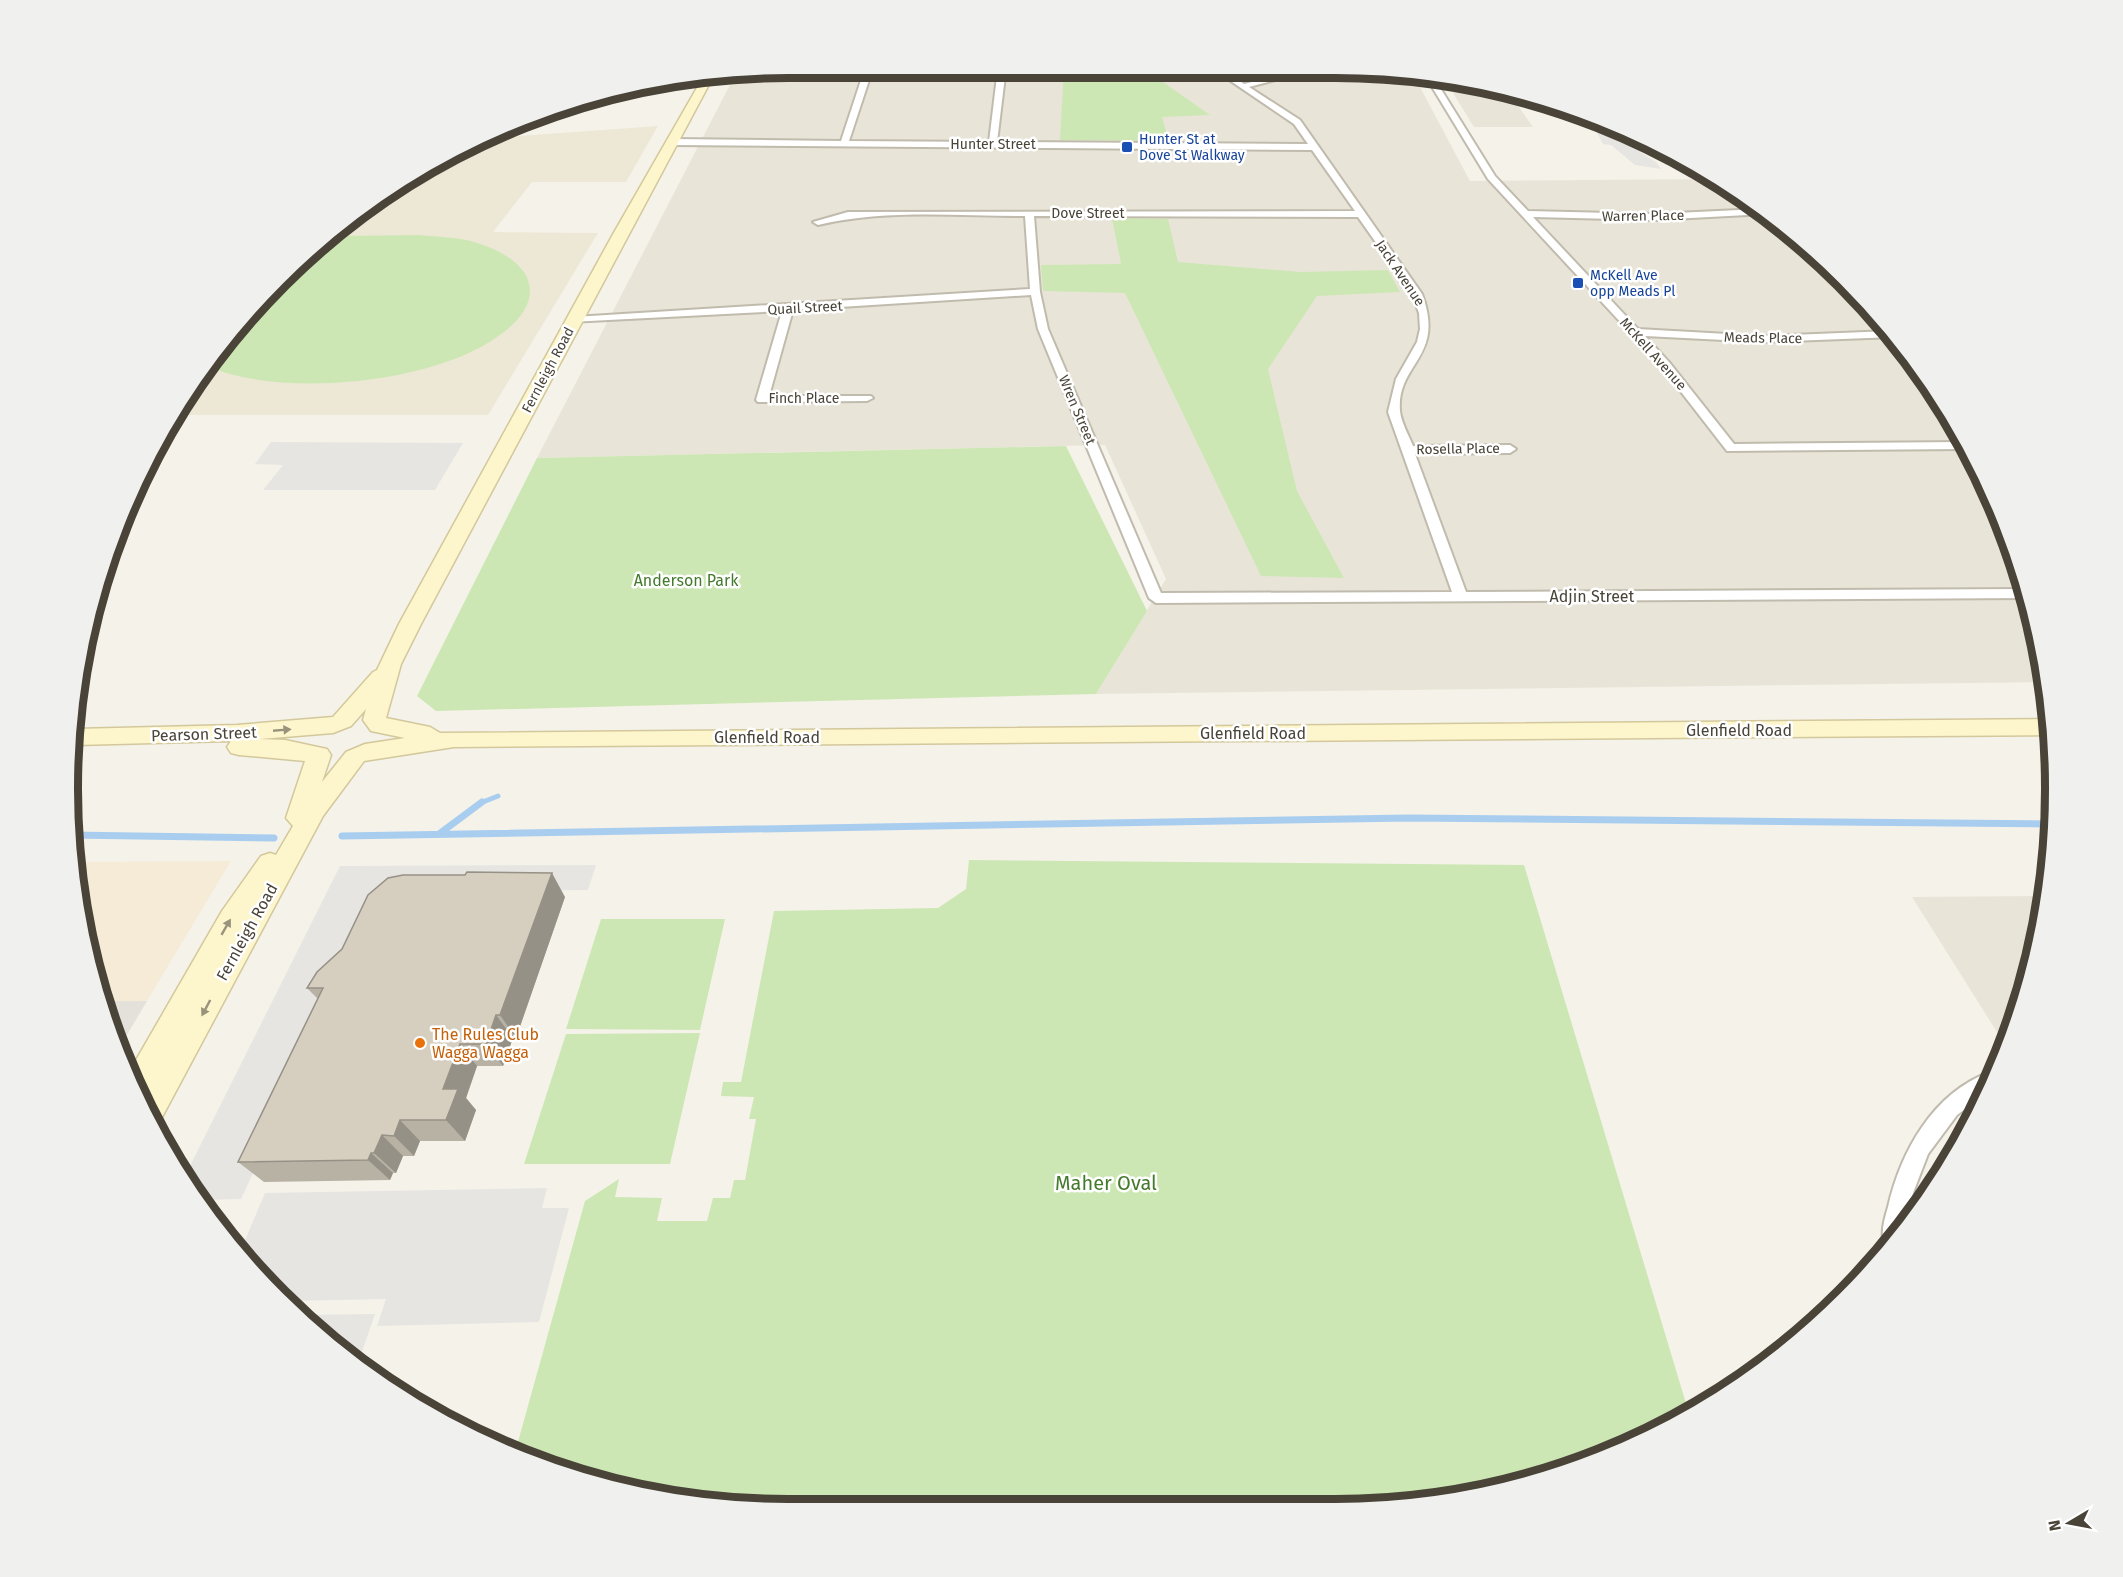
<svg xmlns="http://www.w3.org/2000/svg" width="2123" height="1577" viewBox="0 0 2123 1577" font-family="'Fira Sans',sans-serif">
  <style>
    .residential { fill: #e8e5d8 }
    .commercial { fill: #f5ebd7 }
    .industrial { fill: #e4e1db }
    .education { fill: #ede8d5 }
    .green { fill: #cde7b4 }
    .parking { fill: #e6e5e1 }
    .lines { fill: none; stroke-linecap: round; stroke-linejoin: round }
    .stream-far1 { stroke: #a9cdef; stroke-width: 5 }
    .stream { stroke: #a9cdef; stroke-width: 7 }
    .street-casing { stroke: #c0bbad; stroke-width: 4 }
    .secondary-casing { stroke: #d3c89b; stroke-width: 3 }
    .street { fill: #fff; fill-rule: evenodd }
    .secondary { fill: #fdf5cc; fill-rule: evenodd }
    .wall { fill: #b8b2a5 }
    .shaded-wall { fill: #969186 }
    .building { fill: #d6cfc0; stroke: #969186; stroke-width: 1.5 }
    .oneway { fill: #9a937b }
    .transit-dot { fill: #1a4fb4; stroke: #fff; stroke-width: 2 }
    .food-dot { fill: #e8710a; stroke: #fff; stroke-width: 2 }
    .labels { text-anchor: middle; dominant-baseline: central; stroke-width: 5; stroke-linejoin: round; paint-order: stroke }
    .far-transit-label { font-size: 14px; fill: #164399; stroke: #fff; text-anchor: start }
    .far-street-label { font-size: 14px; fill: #494338; stroke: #fff }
    .park-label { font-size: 16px; fill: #447a2c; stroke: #fff }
    .street-label { font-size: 16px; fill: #494338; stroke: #fff }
    .food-label { font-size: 16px; fill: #c56008; stroke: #fff; text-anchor: start }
    .near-park-label { font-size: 20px; fill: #447a2c; stroke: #fff }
    .rim { fill: none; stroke: #494338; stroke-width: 8 }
  </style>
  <rect width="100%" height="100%" fill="#f5f2ea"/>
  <path class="residential" d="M789 68 1381 69 1413 74 1470 181 1716 179 1735 189 1844 278 1907 350 1981 470 2031 602 2044 682 1096 694 1166 579 1105 445 537 458 735 75Z
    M1445 80 1507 90 1533 127H1474Z
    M2046 896 2017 1021 2004 1050 1997 1032 1912 897Z"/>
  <path class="commercial" d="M231 861 147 1001H103L81 929 72 862Z"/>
  <path class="industrial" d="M103 1001H147L118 1050Z"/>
  <path class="education" d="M658 126 626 182H532L493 232 598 233 488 415H174L189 388 278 279 428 164 491 138Z"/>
  <path class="green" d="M1064 68H1143L1210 115 1162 117 1169 141 1060 140Z
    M1112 218 1168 219 1178 262 1301 272 1388 270 1400 292 1317 296 1268 369 1297 491 1344 578 1261 576 1125 293 1043 291 1041 265 1121 264Z
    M420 235C438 237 457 237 474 242 539 261 551 304 491 341 424 384 280 398 207 366L278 279 335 236Z
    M1066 446 1147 611 1096 694 436 711 417 696 537 458Z
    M969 860 1524 865 1688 1410 1610 1455 1429 1503 741 1508 602 1485 516 1449 585 1201 619 1179 615 1197 662 1198 657 1221H707L713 1198H730L734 1180H745L756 1119H749L754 1097 721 1096 723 1082H741L774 911 938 908 966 889Z
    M601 919H725L700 1030 566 1029Z
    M700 1033 670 1164H524L566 1034Z"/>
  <path class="parking" d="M1589 118 1611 123 1631 133 1637 150 1656 162 1661 169 1635 165 1611 145 1603 144Z
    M271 442 463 443 435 490H263L283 465 255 464Z
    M596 865 588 890 384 891 241 1199 201 1200 186 1174 340 866Z
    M547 1188 542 1208H569L539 1322 377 1326 386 1299 286 1301 240 1252 265 1193Z
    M375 1314 358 1363 313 1331 298 1315Z"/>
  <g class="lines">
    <path class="stream-far1" d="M478 804 498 796"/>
    <path class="stream" d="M439 834 482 802
      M69 835 274 838
      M342 836 1408 818 2051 824"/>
    <g class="street-casing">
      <path id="street" d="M865 68H873L849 141 989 142 998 68H1006L997 142 1308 144 1294 124 1213 69H1222L1244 84 1299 70V74L1249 87 1300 120 1422 294C1446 358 1396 363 1400 411 1401 422 1409 436 1413 446L1510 445 1516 449 1510 453 1415 454 1466 592 2026 589 2029 598 1156 603 1149 598 1038 329 1031 295 793 310 769 396H871L873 398 867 401 758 402 756 400 782 311 570 322 569 320 574 317 1030 289 1025 216C956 216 885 209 818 225L813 222 848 212 1355 211 1312 150 672 145 668 142 672 139 841 141ZM1034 216 1358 217 1412 294 1419 313 1420 329 1417 342 1396 379 1388 412 1452 592 1161 593 1048 329 1040 292Z
        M1426 77 1434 78 1495 176 1528 211 1654 214 1760 209 1766 214 1654 220 1533 217 1638 329 1763 336 1890 331 1895 337 1763 342 1645 336 1669 362 1734 444 1964 442 1968 449 1727 451 1661 366 1488 179Z
        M1990 1072 1993 1073 1983 1096 1957 1115 1928 1154 1913 1193 1906 1222 1887 1249 1885 1248C1880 1235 1884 1220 1888 1207 1901 1151 1933 1093 1990 1072Z"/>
    </g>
    <g class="secondary-casing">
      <path id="secondary" d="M713 77 421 624 401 664 386 718 430 727 440 733 2050 719 2053 735 454 747 364 761 323 816 160 1121 156 1122 128 1074 222 911 261 856 270 853 276 855 293 826 286 818 305 761 239 755 231 753 227 747 231 741 76 745V729L237 725 333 717 373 672 377 670 399 624 612 236 702 79ZM366 709 363 720 371 731 405 738 365 744 346 752 322 782 331 755 327 749 285 740 260 739 333 733 351 726Z"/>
    </g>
    <use href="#street" class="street"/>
    <use href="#secondary" class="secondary"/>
  </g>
  <path class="wall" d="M565 897 516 1038H513L503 1066H477L466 1098 476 1110 465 1141H420L414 1156H403L396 1173H393L390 1180 264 1182 238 1162 318 999 307 988Z"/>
  <path class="shaded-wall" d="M552 873 565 897 516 1038 500 1015Z
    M496 1015 513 1038 503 1066 486 1044Z
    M460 1044 477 1066 466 1098 476 1110 465 1141 446 1120 443 1089Z
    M400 1120 420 1141 414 1156 394 1136Z
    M382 1135 403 1156 396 1173 374 1153Z
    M371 1153 393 1173 390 1180 368 1160Z"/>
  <path class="building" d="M467 872 552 873 500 1015H496L486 1044H460L443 1089H458L446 1120H400L394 1136 382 1135 374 1153H371L368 1160 238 1162 323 988H307L317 972 342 949 368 895 388 878 403 875H465Z"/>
  <defs><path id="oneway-solid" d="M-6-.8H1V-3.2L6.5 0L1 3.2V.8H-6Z" transform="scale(1.5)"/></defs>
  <g class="oneway">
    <use href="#oneway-solid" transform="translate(282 730) rotate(-5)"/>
    <use href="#oneway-solid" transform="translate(226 927) rotate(-60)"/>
    <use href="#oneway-solid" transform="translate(206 1008) rotate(118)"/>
  </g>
  <g class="transit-dot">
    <rect x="1121" y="141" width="12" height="12" rx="3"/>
    <rect x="1572" y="277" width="12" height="12" rx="3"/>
  </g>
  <circle class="food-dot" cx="420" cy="1043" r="6"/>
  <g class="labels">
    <g class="far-transit-label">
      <text x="1139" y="139">Hunter St at<tspan x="1139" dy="16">Dove St Walkway</tspan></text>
      <text x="1590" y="275">McKell Ave<tspan x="1590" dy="16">opp Meads Pl</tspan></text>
    </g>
    <g class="far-street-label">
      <text x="993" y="144">Hunter Street</text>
      <text x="1088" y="213">Dove Street</text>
      <text transform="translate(1643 216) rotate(-1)">Warren Place</text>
      <text transform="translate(1400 273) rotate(56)">Jack Avenue</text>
      <text transform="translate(805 308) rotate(-3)">Quail Street</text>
      <text transform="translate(1763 338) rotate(1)">Meads Place</text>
      <text transform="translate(1653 354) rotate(48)">McKell Avenue</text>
      <text transform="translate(548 370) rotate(-62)">Fernleigh Road</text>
      <text x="804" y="398">Finch Place</text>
      <text transform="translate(1077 410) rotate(67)">Wren Street</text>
      <text transform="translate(1458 449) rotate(-1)">Rosella Place</text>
    </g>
    <g class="park-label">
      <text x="686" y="580">Anderson Park</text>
    </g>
    <g class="street-label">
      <text x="1592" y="596">Adjin Street</text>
      <text x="1739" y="730">Glenfield Road</text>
      <text x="1253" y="733">Glenfield Road</text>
      <text transform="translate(204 734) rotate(-2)">Pearson Street</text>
      <text x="767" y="737">Glenfield Road</text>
      <text transform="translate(247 932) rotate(-61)">Fernleigh Road</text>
    </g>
    <g class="food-label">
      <text x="432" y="1034">The Rules Club<tspan x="432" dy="18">Wagga Wagga</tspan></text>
    </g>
    <g class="near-park-label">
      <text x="1106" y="1183">Maher Oval</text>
    </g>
  </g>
  <path d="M0 0H2123V1577H0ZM788 78H1335A710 710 0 0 1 2045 788V789A710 710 0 0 1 1335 1499H788A710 710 0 0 1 78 789V788A710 710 0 0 1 788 78Z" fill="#f0f0ef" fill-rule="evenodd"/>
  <path class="rim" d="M788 78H1335A710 710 0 0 1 2045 788V789A710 710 0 0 1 1335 1499H788A710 710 0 0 1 78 789V788A710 710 0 0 1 788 78Z"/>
  <g transform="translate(2069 1523) rotate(260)" stroke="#ffffff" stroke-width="4.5" paint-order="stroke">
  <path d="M0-4.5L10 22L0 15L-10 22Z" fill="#494338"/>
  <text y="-9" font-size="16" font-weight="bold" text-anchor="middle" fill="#494338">N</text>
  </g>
</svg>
